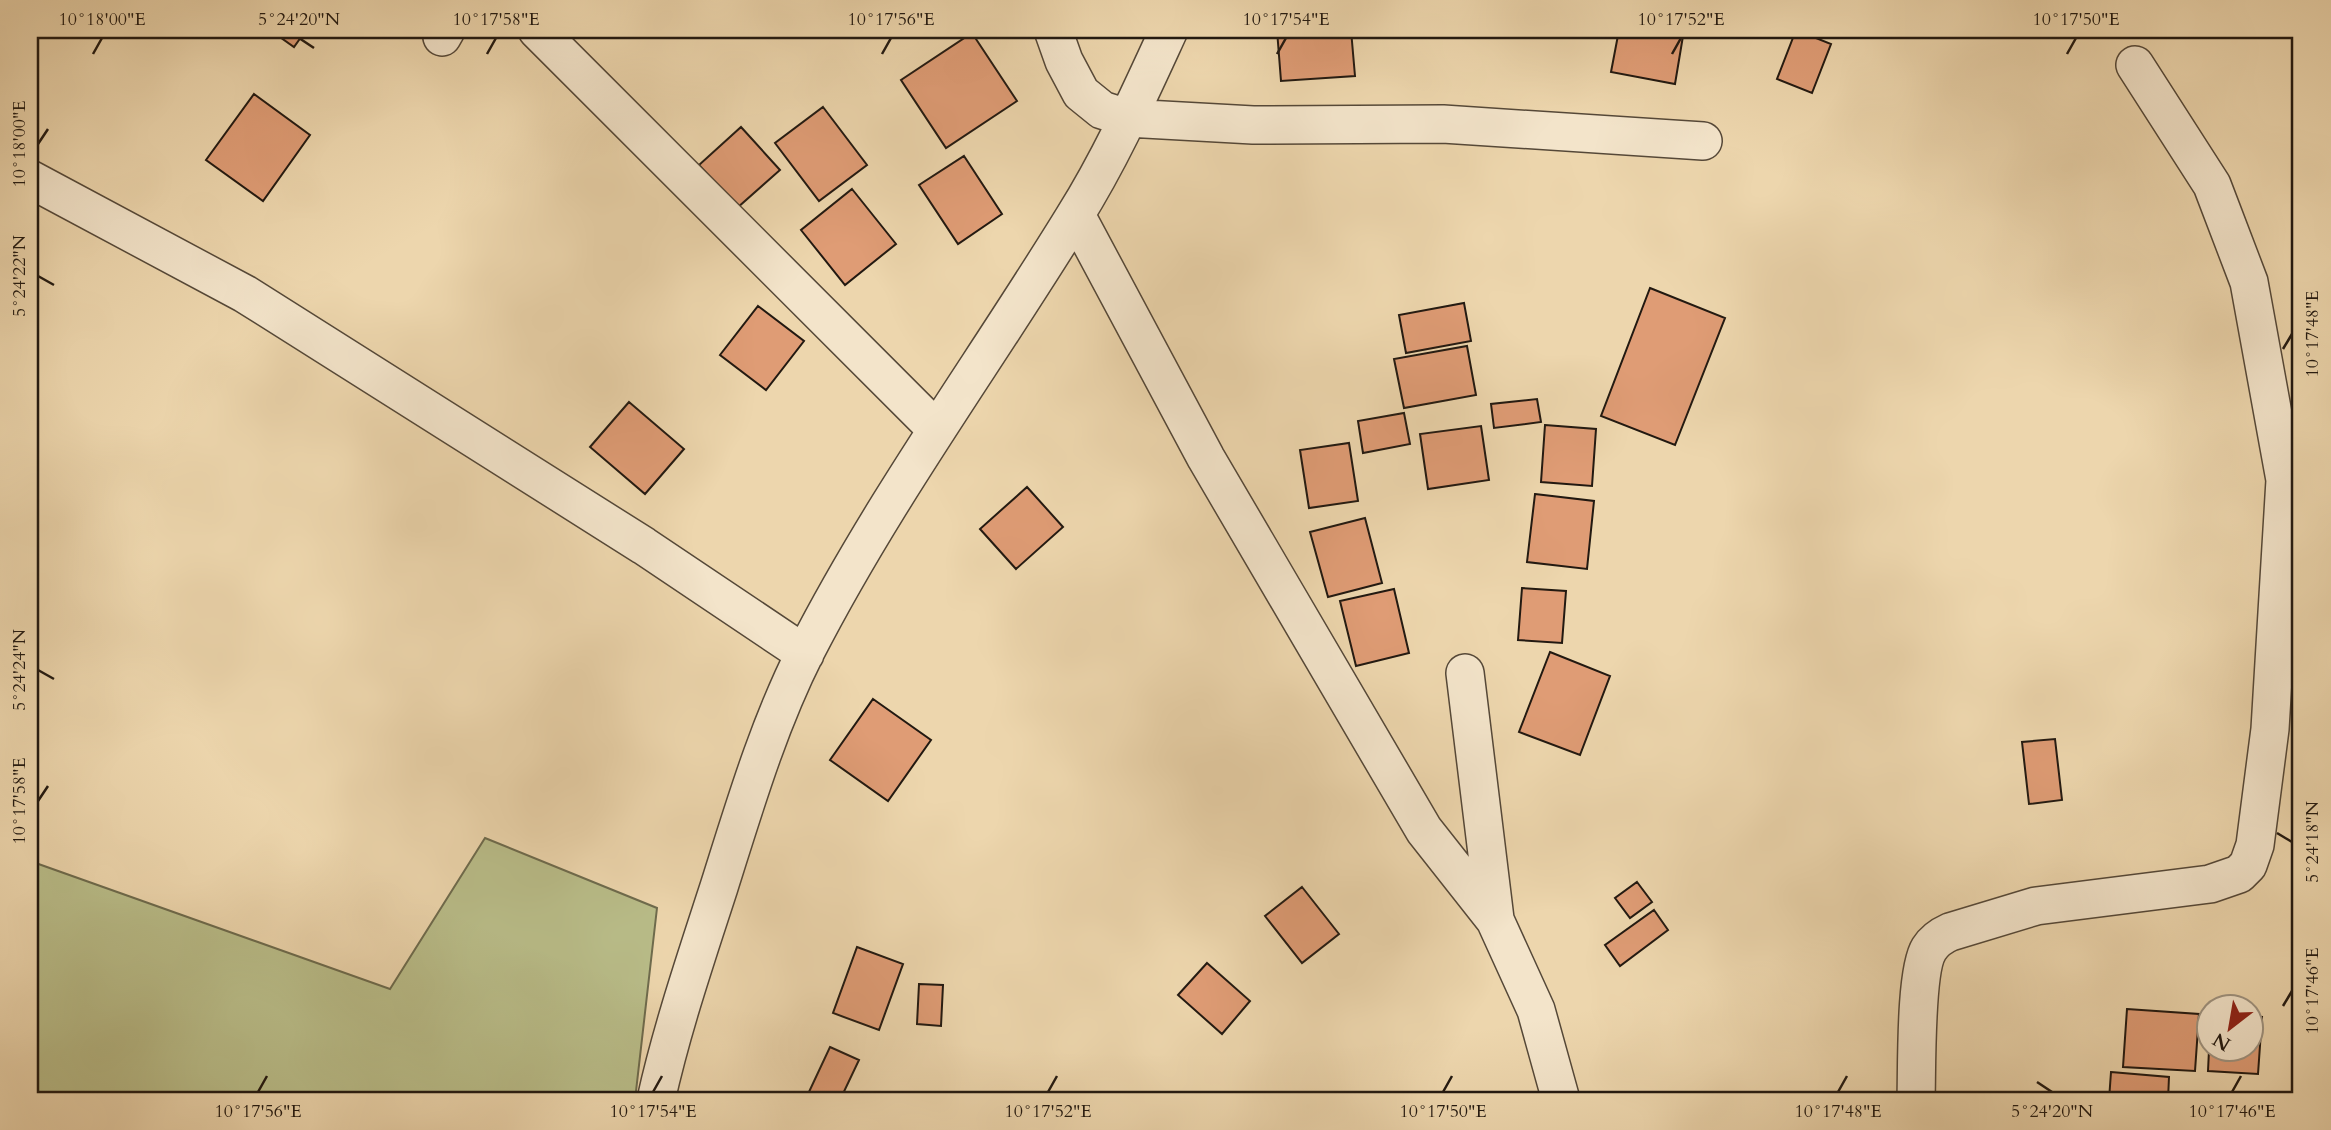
<svg xmlns="http://www.w3.org/2000/svg" width="2331" height="1130" viewBox="0 0 2331 1130" font-family="Cardo,serif">
  <style>
    .green { fill: #b9bd89; stroke: #6e6b4d; stroke-width: 2 }
    .building { fill: #df9c75; stroke: #221911; stroke-width: 2 }
    .lines { fill: none; stroke-linecap: round; stroke-linejoin: round }
    .minor-casing { stroke: #554838; stroke-width: 40 }
    .minor { stroke: #f3e4ca; stroke-width: 37 }
    .ticks { fill: none; stroke: #221911; stroke-width: 2.5 }
    .neatline { fill: none; stroke: #221911; stroke-width: 2.5 }
    .ticks-label { font-size: 18px; text-anchor: middle; fill: #221911 }
  </style>
  <rect width="100%" height="100%" fill="#edd6ad"/>
  <filter id="stains"><feTurbulence type="fractalNoise" baseFrequency=".00286" numOctaves="4"/><feColorMatrix values="0 0 0 0 .2 0 0 0 0 .09 0 0 0 0 .02 0 0 0 .5 -.17"/></filter>
  <radialGradient id="worn" r=".72"><stop offset=".6" stop-color="#630" stop-opacity="0"/><stop offset="1" stop-color="#630" stop-opacity=".3"/></radialGradient>
  <path class="green" d="M485 838 657 908 635 1100H30V861L390 989Z"/>
  <path class="building" d="M270 30H306L294 47Z
    M1277 30H1351L1355 76 1281 81Z
    M1619 30H1684L1675 84 1611 72Z
    M1796 30 1831 44 1812 93 1777 79Z
    M972 33 1017 101 946 148 901 80Z
    M254 94 310 135 263 201 206 160Z
    M823 107 867 165 819 201 775 143Z
    M741 127 780 170 737 208 699 165Z
    M964 156 1002 214 958 244 919 185Z
    M852 189 896 244 845 285 801 230Z
    M1650 288 1725 318 1675 445 1601 416Z
    M1464 303 1471 341 1406 353 1399 315Z
    M758 306 804 341 766 390 720 355Z
    M1467 346 1476 395 1404 408 1394 359Z
    M1537 399 1541 422 1494 428 1491 404Z
    M629 402 684 449 645 494 590 447Z
    M1404 413 1410 444 1363 453 1358 421Z
    M1545 425 1596 429 1592 486 1541 482Z
    M1481 426 1489 480 1428 489 1420 434Z
    M1349 443 1358 501 1309 508 1300 450Z
    M1027 487 1063 527 1016 569 980 529Z
    M1535 494 1594 501 1587 569 1527 562Z
    M1365 518 1382 583 1328 597 1310 532Z
    M1522 588 1566 591 1562 643 1518 640Z
    M1394 589 1409 653 1356 666 1340 601Z
    M1550 652 1610 676 1580 755 1519 732Z
    M873 699 931 740 888 801 830 760Z
    M2055 739 2062 800 2029 804 2022 742Z
    M1637 882 1652 902 1630 918 1615 898Z
    M1302 887 1339 934 1302 963 1265 916Z
    M1654 910 1668 930 1620 966 1605 945Z
    M857 947 903 964 879 1030 833 1013Z
    M1207 963 1250 1001 1222 1034 1178 995Z
    M919 984 943 985 941 1026 917 1024Z
    M2127 1009 2199 1014 2195 1071 2123 1067Z
    M2250 1016 2262 1017 2258 1074 2208 1071 2209 1050H2250Z
    M830 1047 859 1060 840 1100H822L808 1094Z
    M2111 1072 2169 1077 2168 1100H2109Z"/>
  <g class="lines">
    <g class="minor-casing">
      <path id="minor" d="M537 30 936 429
        M1053 30 1064 61 1081 93 1102 110 1127 118 1253 125 1443 124 1703 141
        M442 37 446 30
        M30 179 245 294 644 546 805 654
        M1076 215 1206 458 1424 830 1495 920 1536 1010 1561 1100
        M1465 673 1495 919
        M656 1100C672 1028 696 958 719 887 744 808 768 726 806 651 884 499 985 362 1074 217 1111 158 1140 93 1169 30
        M1916 1100C1917 1069 1915 971 1929 949 1934 941 1941 936 1950 932L2036 906 2210 884 2239 874 2248 865 2255 845 2270 729 2285 480 2249 282 2212 185 2135 65"/>
    </g>
    <use href="#minor" class="minor"/>
  </g>
  <path class="ticks" d="M299 38 314 48M93 54 102 38M487 54 496 38M882 54 891 38M1277 54 1286 38M1672 54 1681 38M2067 54 2076 38M38 144 48 129M38 276 54 285M2283 349 2292 334M38 670 54 679M38 801 48 786M2277 833 2292 842M2283 1006 2292 991M2037 1082 2052 1092M258 1092 267 1076M653 1092 662 1076M1048 1092 1057 1076M1443 1092 1452 1076M1838 1092 1847 1076M2232 1092 2241 1076"/>
  <rect width="2331" height="1130" fill="none" stroke="#edd6ad" stroke-width="77"/>
  <g transform="translate(2230 1028) rotate(211)"><circle r="33" fill="#f3e4ca" stroke="#9f9380" stroke-width="2"/>
  <path d="M0-5L12 26L0 18L-12 26Z" fill="#8f2418"/>
  <text y="-10" font-size="19" font-weight="bold" text-anchor="middle" fill="#221911">N</text>
  </g>
  <rect x="38" y="38" width="2254" height="1054" class="neatline"/>
  <g class="ticks-label">
    <text x="102" y="25">10°18'00"E</text>
    <text x="299" y="25">5°24'20"N</text>
    <text x="496" y="25">10°17'58"E</text>
    <text x="891" y="25">10°17'56"E</text>
    <text x="1286" y="25">10°17'54"E</text>
    <text x="1681" y="25">10°17'52"E</text>
    <text x="2076" y="25">10°17'50"E</text>
    <text transform="translate(19 144) rotate(-90)" y="6">10°18'00"E</text>
    <text transform="translate(19 276) rotate(-90)" y="6">5°24'22"N</text>
    <text transform="translate(2312 334) rotate(-90)" y="6">10°17'48"E</text>
    <text transform="translate(19 670) rotate(-90)" y="6">5°24'24"N</text>
    <text transform="translate(19 801) rotate(-90)" y="6">10°17'58"E</text>
    <text transform="translate(2312 842) rotate(-90)" y="6">5°24'18"N</text>
    <text transform="translate(2312 991) rotate(-90)" y="6">10°17'46"E</text>
    <text x="258" y="1117">10°17'56"E</text>
    <text x="653" y="1117">10°17'54"E</text>
    <text x="1048" y="1117">10°17'52"E</text>
    <text x="1443" y="1117">10°17'50"E</text>
    <text x="1838" y="1117">10°17'48"E</text>
    <text x="2052" y="1117">5°24'20"N</text>
    <text x="2232" y="1117">10°17'46"E</text>
  </g>
  <rect width="100%" height="100%" filter="url(#stains)"/>
  <rect width="100%" height="100%" fill="url(#worn)"/>
</svg>
